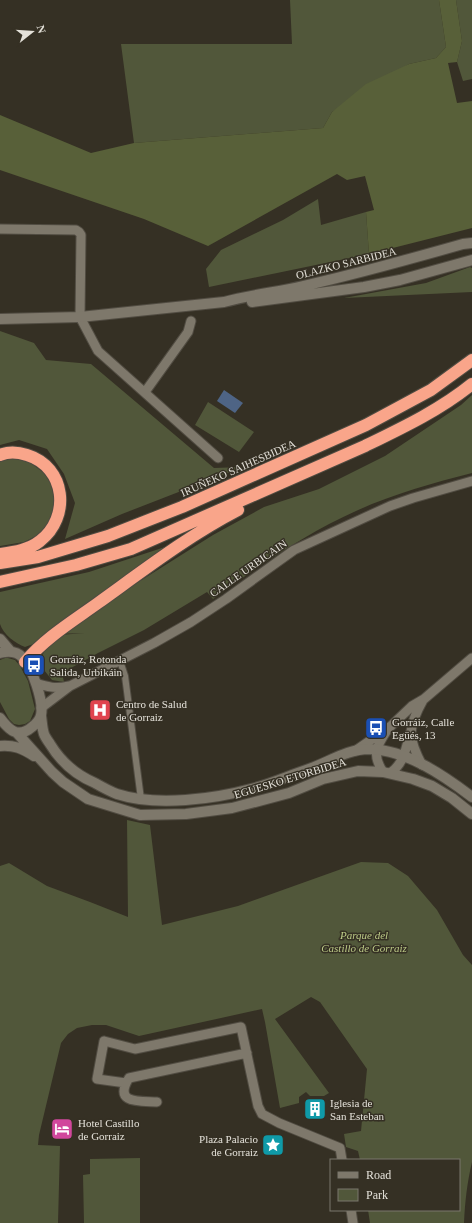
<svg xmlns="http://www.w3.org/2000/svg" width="472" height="1223" viewBox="0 0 472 1223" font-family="Georgia,serif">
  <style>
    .green { fill: #51573a }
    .forest { fill: #586039 }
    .water { fill: #4e6485 }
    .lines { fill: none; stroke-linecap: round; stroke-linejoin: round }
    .pedestrian-casing { stroke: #514c42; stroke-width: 8 }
    .minor-casing { stroke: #514c42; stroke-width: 11 }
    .tertiary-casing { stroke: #514c42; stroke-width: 12 }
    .motorway-casing { stroke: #514c42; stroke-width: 14 }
    .pedestrian { stroke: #7e786b; stroke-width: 6 }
    .minor { stroke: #7e786b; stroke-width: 9 }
    .tertiary { stroke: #7e786b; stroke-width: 10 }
    .motorway { stroke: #f9a58a; stroke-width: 12 }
    .labels { text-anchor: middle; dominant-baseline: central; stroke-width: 3; stroke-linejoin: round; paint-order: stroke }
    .street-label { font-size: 11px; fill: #e4e1d9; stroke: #353024 }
    .poi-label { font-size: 11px; fill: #e4e1d9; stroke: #353024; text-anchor: start }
    .park-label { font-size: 11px; font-style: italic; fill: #bcca87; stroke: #353024 }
  </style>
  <rect width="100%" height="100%" fill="#353024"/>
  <path class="green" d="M290 0H439L446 47 436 58 409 64 332 112 323 128 134 143 121 44H292Z
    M456 0H472V79L463 81 457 62 462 41Z
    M318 199 321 225 366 212 369 254 209 287 206 269 221 250 283 220Z
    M470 267 472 268V292L344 298 426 283Z
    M0 331 34 343 46 360 91 364 214 468 243 467 122 514 65 539 75 503 64 474 47 449 19 440 0 445Z
    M472 395V473C433 483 393 494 356 511 305 534 258 566 213 599L207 592 144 630 98 653 62 673 64 682 52 680 44 670 41 658 45 650 59 635 85 633 56 634 213 535 264 507 319 489 385 456 461 405Z
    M208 402 254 432 239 452 195 425Z
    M10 458 28 461 44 473 51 484 54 498 53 516 40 534 24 542 0 546V460Z
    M165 547 36 643 25 647C16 644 3 634 0 624 0 619 0 599 0 592L89 572Z
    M5 658H8L15 660 20 666 28 681 35 709 30 721 25 724 19 725 14 724 9 719 0 702V660Z
    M127 820 150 825 162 925 238 906 361 862 388 863 408 876 437 910 463 955 472 965V1162C467 1183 465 1202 464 1223H370L368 1210H459V1160H360L358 1151 346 1147 344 1134 361 1131 367 1069 320 1002 311 997 275 1019 329 1093 324 1096H310L306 1092 299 1097V1103L280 1108 265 1022 262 1009 139 1036 106 1025H92L77 1028 68 1034 61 1043 39 1135 38 1145 60 1146 58 1223H0V866L9 863 47 886 90 902 128 917Z
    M140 1158V1223H84L83 1175 90 1174V1159Z"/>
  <path class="forest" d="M439 0H456L462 41 457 62 448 63 457 103 472 101V228L369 254 366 212 374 210 365 176 347 180 337 174 208 246 144 219 0 170V115L91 153 134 143 323 128 332 112 366 84 409 64 436 58 446 47Z"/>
  <path class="water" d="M224 390 243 403 235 413 217 401Z"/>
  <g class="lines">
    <g class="pedestrian-casing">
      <path id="pedestrian" d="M120 661 125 676 141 799"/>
    </g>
    <g class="minor-casing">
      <path id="minor" d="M0 229 76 230 79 232 81 235 80 317 98 351 218 458
        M145 392 188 332 191 321
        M36 683C47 687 56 689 68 686
        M41 708 70 686 154 643 191 622 226 599 294 550 390 506 413 498 472 481
        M355 751 391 726 412 706 424 699 472 658
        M422 765C407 737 408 727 423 700
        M383 772C372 755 376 747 386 732
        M390 773C404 764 406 748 410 733
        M126 1083 97 1079 104 1041 135 1049 241 1027 258 1106 262 1114 279 1123 340 1148 342 1160
        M157 1102C139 1101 113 1104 129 1078L247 1053
        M351 1210 353 1223"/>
    </g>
    <g class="tertiary-casing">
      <path id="tertiary" d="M252 302 364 287 400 280 472 260
        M0 319 80 317 224 302C250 295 277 292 303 286 357 274 410 259 463 244L472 243
        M0 639 11 652
        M0 653C8 651 17 651 23 658 32 668 44 701 41 715 40 720 36 724 32 727 18 739 9 730 0 718
        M41 716C42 722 42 728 44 734 45 737 48 741 50 744 61 762 76 775 95 783 102 787 109 791 117 794 157 807 214 799 255 788 273 783 291 775 309 769 329 762 348 749 369 749 407 750 443 775 472 797
        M17 733 52 772 63 782 88 799 140 815 186 814 232 808 289 793 323 779 358 771 383 772 413 779 432 786 452 798 472 814
        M0 746C14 745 22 748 34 756"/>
    </g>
    <g class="motorway-casing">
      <path id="motorway" d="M0 455C9 451 18 452 27 455 66 467 71 517 40 541 29 550 14 552 0 554
        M0 563 38 557 108 536 182 507 366 425 431 390 472 360
        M0 582 76 565 131 549 365 446C402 428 440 410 472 384
        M25 662C45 638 73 621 98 603 144 570 188 536 238 510"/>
    </g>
    <use href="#pedestrian" class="pedestrian"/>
    <use href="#minor" class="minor"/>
    <use href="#tertiary" class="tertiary"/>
    <use href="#motorway" class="motorway"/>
  </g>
  <defs>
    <g id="bus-square" transform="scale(1.15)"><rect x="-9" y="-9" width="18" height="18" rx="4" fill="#1a4fb4" stroke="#353024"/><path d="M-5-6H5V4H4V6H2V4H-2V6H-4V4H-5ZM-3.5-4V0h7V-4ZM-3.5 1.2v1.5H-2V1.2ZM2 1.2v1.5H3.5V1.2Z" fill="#fff"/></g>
    <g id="hospital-square" transform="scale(1.15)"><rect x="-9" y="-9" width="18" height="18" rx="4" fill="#e0444e" stroke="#353024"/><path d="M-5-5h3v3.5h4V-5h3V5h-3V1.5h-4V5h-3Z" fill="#fff"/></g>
    <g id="building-square" transform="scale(1.15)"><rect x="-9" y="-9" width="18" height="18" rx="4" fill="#0f9aa8" stroke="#353024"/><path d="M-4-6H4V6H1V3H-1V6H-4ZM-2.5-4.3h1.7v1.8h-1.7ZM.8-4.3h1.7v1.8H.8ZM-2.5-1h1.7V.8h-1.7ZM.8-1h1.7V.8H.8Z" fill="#fff"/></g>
    <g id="hotel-square" transform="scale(1.15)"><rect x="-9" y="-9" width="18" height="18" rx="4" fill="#d1479c" stroke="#353024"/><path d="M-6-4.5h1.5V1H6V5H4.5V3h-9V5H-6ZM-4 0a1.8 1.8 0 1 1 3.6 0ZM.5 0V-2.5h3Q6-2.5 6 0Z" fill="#fff"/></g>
    <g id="sight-square" transform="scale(1.15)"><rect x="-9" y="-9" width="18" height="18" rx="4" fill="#0f9aa8" stroke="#353024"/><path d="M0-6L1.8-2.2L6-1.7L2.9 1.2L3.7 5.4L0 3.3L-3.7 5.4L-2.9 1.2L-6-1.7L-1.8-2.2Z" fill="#fff"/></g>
  </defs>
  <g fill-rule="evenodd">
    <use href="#bus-square" x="34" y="665"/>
    <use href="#hospital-square" x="100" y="710"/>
    <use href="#bus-square" x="376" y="728"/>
    <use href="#building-square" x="315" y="1109"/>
    <use href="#hotel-square" x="62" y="1129"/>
    <use href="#sight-square" x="273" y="1145"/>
  </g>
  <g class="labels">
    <g class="street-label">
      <text transform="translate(346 263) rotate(-14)">OLAZKO SARBIDEA</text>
      <text transform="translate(238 468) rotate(-24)">IRUÑEKO SAIHESBIDEA</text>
      <text transform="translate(248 568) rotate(-35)">CALLE URBICAIN</text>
      <text transform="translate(290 778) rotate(-17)">EGUESKO ETORBIDEA</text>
    </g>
    <g class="poi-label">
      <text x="50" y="659">Gorráiz, Rotonda<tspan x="50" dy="13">Salida, Urbikáin</tspan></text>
      <text x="116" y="704">Centro de Salud<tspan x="116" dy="13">de Gorraiz</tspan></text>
      <text x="392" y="722">Gorráiz, Calle<tspan x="392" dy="13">Egüés, 13</tspan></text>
      <text x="330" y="1103">Iglesia de<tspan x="330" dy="13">San Esteban</tspan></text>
      <text x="78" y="1123">Hotel Castillo<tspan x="78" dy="13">de Gorraiz</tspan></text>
      <text x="258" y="1139" text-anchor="end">Plaza Palacio<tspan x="258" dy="13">de Gorraiz</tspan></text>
    </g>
    <g class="park-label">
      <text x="364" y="935">Parque del<tspan x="364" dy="13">Castillo de Gorraiz</tspan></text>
    </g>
  </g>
  <rect x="330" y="1159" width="130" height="52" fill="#353024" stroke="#7b776c"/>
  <rect x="338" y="1172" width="20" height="6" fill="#7e786b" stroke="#7b776c"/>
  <text x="366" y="1179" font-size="12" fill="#e4e1d9">Road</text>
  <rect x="338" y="1189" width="20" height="12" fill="#51573a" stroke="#7b776c"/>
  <text x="366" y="1199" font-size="12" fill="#e4e1d9">Park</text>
  <g transform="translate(32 32) rotate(73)" stroke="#353024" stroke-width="3" paint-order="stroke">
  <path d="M0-3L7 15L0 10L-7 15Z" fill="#e4e1d9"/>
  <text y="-6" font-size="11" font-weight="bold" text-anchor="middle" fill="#e4e1d9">N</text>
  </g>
</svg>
